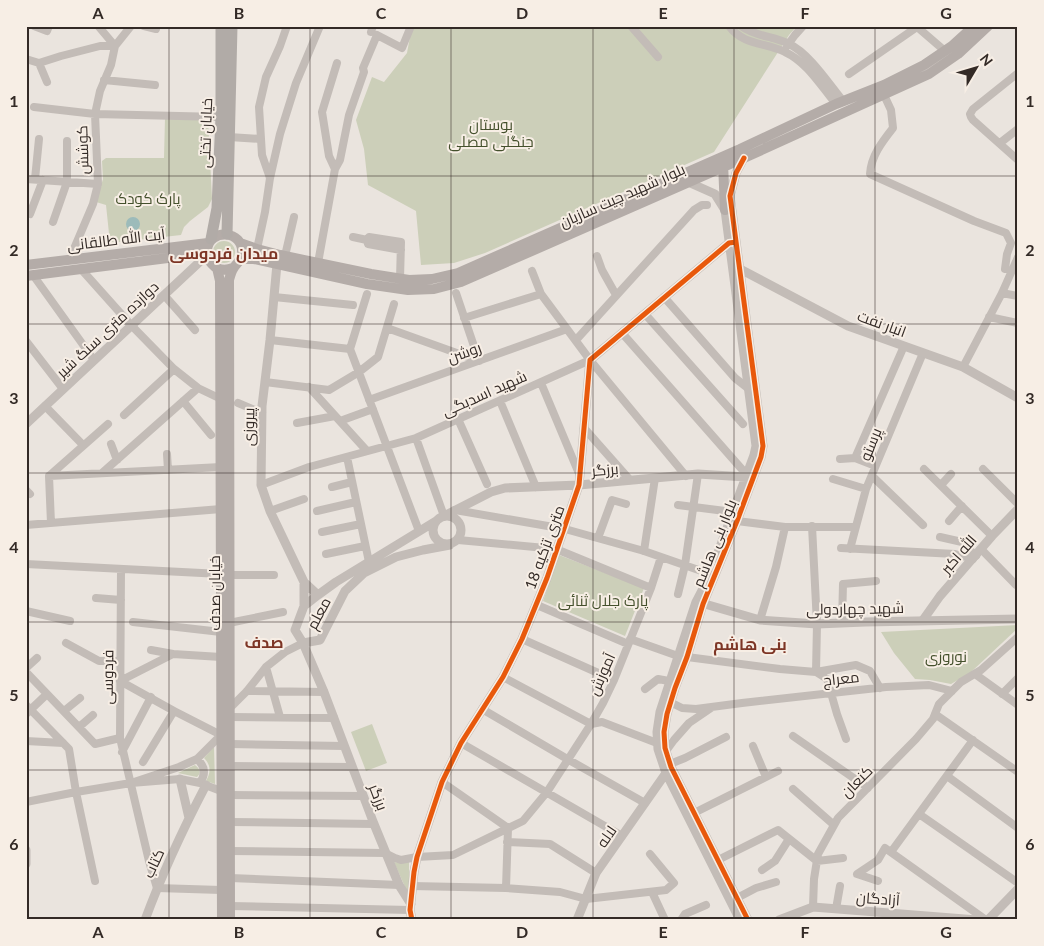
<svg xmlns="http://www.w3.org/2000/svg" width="1044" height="946" viewBox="0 0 1044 946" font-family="Lato,Cairo,sans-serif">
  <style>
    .green { fill: #cccfb9 }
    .water { fill: #9cbbba }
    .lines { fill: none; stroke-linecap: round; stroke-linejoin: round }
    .minor { stroke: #c3bcb7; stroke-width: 8 }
    .tertiary { stroke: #c3bcb7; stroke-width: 9 }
    .secondary { stroke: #b4aca8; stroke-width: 10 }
    .primary { stroke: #b1aba7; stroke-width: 11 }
    .cycleway-casing { stroke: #f7eee5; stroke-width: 8 }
    .cycleway { stroke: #e8590c; stroke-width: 5 }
    .grid { fill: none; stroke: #332a26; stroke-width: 1; stroke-opacity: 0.55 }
    .labels { text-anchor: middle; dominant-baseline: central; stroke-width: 4; stroke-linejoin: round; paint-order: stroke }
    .park-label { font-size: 15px; fill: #44502c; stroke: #f7eee5 }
    .street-label { font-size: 15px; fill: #332a26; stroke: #f7eee5 }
    .neighbourhood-label { font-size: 16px; font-weight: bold; fill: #7d3525; stroke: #f7eee5 }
    .neatline { fill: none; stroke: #332a26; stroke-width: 2 }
    .grid-label { font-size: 16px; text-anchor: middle; font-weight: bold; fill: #332a26 }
  </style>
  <rect width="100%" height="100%" fill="#eae4de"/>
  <path class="green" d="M412 26H797L789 35 714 152 485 253 454 263 421 265 416 211 368 185 364 149 356 120 372 77 384 82 407 53Z
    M165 118 208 119 212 199 208 207 190 221 184 227 181 235 110 243 106 205 96 202 103 179 102 161 106 158H164Z
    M213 252a11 11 0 1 1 22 0a11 11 0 1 1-22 0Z
    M559 555 644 588 625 636 543 601Z
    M1018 625V628L970 673 951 684 930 680 915 679 894 653 881 632Z
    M372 724 387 763 366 771 351 732Z
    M214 747 215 784 206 781C211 772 211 765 204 758Z
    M195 765C200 769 202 772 197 777L178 773Z
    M409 860V896L394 862 402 863Z"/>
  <path class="water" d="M126 224a7 7 0 1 1 14 0a7 7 0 1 1-14 0Z"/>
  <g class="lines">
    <path class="minor" d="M34 26 47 31 49 26
      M144 26 156 29
      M631 26 658 57
      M729 26C744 46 765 42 785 52 807 62 821 86 836 104
      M741 26C756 37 774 36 789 44 809 53 829 84 843 101
      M916 26 945 51
      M371 32 373 26
      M787 46 795 35 803 26
      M26 59 39 63 61 56 100 46H115L131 26
      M39 63 47 82
      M1018 73 973 109 970 114 971 117 973 120 1018 160
      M849 74 917 27
      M104 80 155 85
      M884 95 891 110 893 128C882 142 871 156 870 174L974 221 1006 233 1011 243 1007 254 1005 269
      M34 107 95 114 221 117
      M229 137 261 139
      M1000 143 1018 129
      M335 169 340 160 349 115 364 72 363 68 377 35 402 48 411 26
      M270 178 262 155 259 107 266 77 280 46 287 26
      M26 179 98 184
      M35 179 39 139
      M30 214 43 180
      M53 222 67 182V141
      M353 237 367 240 369 237 401 242 400 279
      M367 240 368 244 401 250
      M257 249 265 212 270 178 280 134 296 83 320 26
      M73 251 93 204 98 184 95 114 100 91 111 65 115 46 99 27
      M285 256 294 217
      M597 256 602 270 616 295
      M318 263 335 169 329 156 322 112 337 63
      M81 269 131 325 174 369 198 388 221 399
      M532 271 541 294 590 360 686 476
      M33 275 94 360
      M456 293 479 361
      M1002 293 1018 296
      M367 294 350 349 419 531
      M164 295 195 330
      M274 297 353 305
      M664 297 735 378 749 389
      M645 314 743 424
      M989 317 1018 323
      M464 318 541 294
      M387 328 479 361
      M622 333 747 475
      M270 340 350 349
      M576 340 694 210 702 205H707
      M26 341 63 389
      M963 367 1002 293 1018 257
      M265 382 329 390 359 372 378 357 394 304
      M541 383 580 476
      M309 387 367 451
      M369 400 567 329
      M183 401 211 435
      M500 401 536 487
      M238 403 262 413
      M45 406 83 445
      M124 415 174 369
      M458 419 487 484
      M340 421 373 409
      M297 423 335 416
      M584 428 630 480
      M416 438 444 516
      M111 444 117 460
      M167 454 168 470
      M347 457 369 562
      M855 458 904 346
      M840 459 855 458 873 465
      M924 469 992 536
      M983 469 1018 504
      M102 473 198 388
      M49 476 221 467
      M872 476 923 525
      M833 479 866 489
      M261 485 309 467 416 438 590 360
      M941 485 951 474
      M332 487 352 482
      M26 490 30 494
      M678 505 733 512
      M455 510 565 529 644 551 710 574
      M270 511 304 499
      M317 511 356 502
      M737 521 785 527H855
      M949 521 962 506
      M51 523 49 476 108 424
      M26 525 221 509
      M812 526 817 624 816 672 827 679 837 714 846 739
      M322 532 361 524
      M940 537 962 542 976 556
      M598 538 612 500 626 504
      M458 540 556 549 651 588
      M841 548 955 554 973 559
      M850 549 866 489 923 353
      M981 549 1016 585
      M644 551 655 478
      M326 554 365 546
      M26 564 221 574
      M121 569 120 738 149 861 157 888 221 890
      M229 575H274
      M678 594 685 565 698 474
      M96 598 121 600
      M537 605 628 644
      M26 611 70 621
      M760 620 776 567 785 527
      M133 622 221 632
      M229 623 283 612
      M842 623 843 584 876 581
      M522 639 614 680
      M630 639 678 656
      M66 643 99 661H120
      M151 650 173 654
      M687 657 780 669 816 672 856 665 870 671 880 688
      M266 667 280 717
      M26 668 37 658
      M26 672 95 744 120 738
      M975 674 1018 705
      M503 677 591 724 602 722 657 743
      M120 681 174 711 221 735 197 759 179 767 131 783
      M120 681 173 654 221 657
      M645 689 658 679 669 681
      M247 691 324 692
      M1002 694 1018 678
      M670 702 682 708 696 709 742 703 886 687 929 685 952 691
      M26 705 69 749 76 792 95 881
      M230 708 247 691 266 667 285 652 303 643
      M482 709 569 760 645 803
      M64 711 80 698
      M26 714 47 694
      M935 714 1018 772
      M230 717 334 718
      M79 727 93 715
      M793 736 868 788
      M26 741 63 743
      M461 743 622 836
      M230 744 344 746
      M753 746 766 777
      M666 751 674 740 689 723 711 708
      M122 752 151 697
      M197 759C205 766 206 774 200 783
      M143 762 174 711
      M670 764 685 758 726 737
      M230 766 352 767
      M947 776 1018 828
      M442 782 508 828 506 888
      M793 789 834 825
      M230 795 363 796
      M26 802 76 792 131 783 180 779 200 783 221 791
      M694 813 778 771
      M919 814 1018 883
      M230 822 374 824
      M507 842 550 844 596 873
      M230 851 385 853 395 858 401 860 417 857 453 855 523 821 547 792 591 724 603 703 614 680 651 588 661 557
      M891 852 973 740
      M718 860 778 830 817 861 843 858
      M762 870 775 861 789 839
      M230 878 399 885
      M878 881 857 874 878 860 885 848 986 920
      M412 886 506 888 560 892 586 899 666 890 674 883 650 854
      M652 892 665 920
      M737 898 756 888 776 882
      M230 906 410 910
      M813 907 814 879 818 854 838 818 916 739 933 719 939 704 961 682 981 670 1018 637
      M836 909 840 886
      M681 920 685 914 706 905"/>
    <path class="tertiary" d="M744 158 736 173 730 196 763 446 761 457 737 521 703 604 687 657 675 688 667 714 664 732 665 748 671 767 748 920
      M688 182 715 194 725 210 756 446 754 455 716 558
      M277 264 270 340 262 406 261 485 270 511 304 582 318 595
      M737 269H740L848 326 963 367 1018 398
      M26 424 207 255
      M433 530a14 14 0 1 1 28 0a14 14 0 1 1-28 0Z
      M444 516 491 492 505 488 579 485 698 474 746 477
      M709 577 696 602 660 712 657 732 658 749 666 773 740 920
      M698 602 760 620 817 624 865 622 1018 619
      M304 606V582
      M923 620 940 596 992 536 1018 509
      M303 643 320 640 345 591 364 573 396 557 423 550 450 545
      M180 779 189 818
      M26 850V864
      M411 904 399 885 374 824 324 692 303 643 295 630 304 606 318 595 336 582 436 521
      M145 920C162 874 183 829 206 785
      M412 920 410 910 414 872 417 857 442 782 461 743 503 677 522 639 547 578 579 485 590 360 729 243 734 242
      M577 920 596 873 666 773
      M779 920 813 907 977 920
      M988 920 1018 889"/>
    <path class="secondary" d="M723 163 725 210
      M240 243 257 249 280 255 371 274 409 280 432 279 458 273 740 149 836 104 884 85 924 65 952 46 974 26
      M241 259H254L367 284 408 290 434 289 461 282 744 158 929 74 958 54 988 26
      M26 265 208 243
      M217 268 220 281 222 920
      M26 276 207 253
      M230 920 229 280C230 277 231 272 233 269 236 263 242 261 242 253 244 230 209 228 207 250 206 255 208 260 212 264 218 271 225 271 233 268"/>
    <path class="primary" d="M227 234 232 26
      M211 239 217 208 221 117V26"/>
    <g class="cycleway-casing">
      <path id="cycleway" d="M744 158 736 173 730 196 763 446 761 457 737 521 703 604 687 657 675 688 667 714 664 732 665 748 671 767 748 920
        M412 920 410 910 414 872 417 857 442 782 461 743 503 677 522 639 547 578 579 485 590 360 729 243 736 242"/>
    </g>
    <use href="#cycleway" class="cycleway"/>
  </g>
  <path class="grid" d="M169 26V920M310 26V920M451 26V920M593 26V920M734 26V920M875 26V920M26 176H1018M26 324H1018M26 473H1018M26 622H1018M26 770H1018"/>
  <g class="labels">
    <g class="park-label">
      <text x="491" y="124">بوستان<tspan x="491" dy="17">جنگلی مصلی</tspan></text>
      <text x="148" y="198">پارک کودک</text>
      <text x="603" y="600">پارک جلال ثنائی</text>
      <text x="946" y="656">نوروزی</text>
    </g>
    <g class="street-label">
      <text transform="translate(205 133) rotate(-88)">خیابان تختی</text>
      <text transform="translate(82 150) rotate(-92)">کوشش</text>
      <text transform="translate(622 195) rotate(-24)">بلوار شهید چیت سازیان</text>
      <text transform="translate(116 239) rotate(-7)">آیت الله طالقانی</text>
      <text transform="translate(882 323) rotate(20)">انبار نفت</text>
      <text transform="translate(107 329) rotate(-43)">دوازده متری سنگ شیر</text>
      <text transform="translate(464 352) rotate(-20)">روشن</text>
      <text transform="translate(484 393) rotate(-24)">شهید اسدبگی</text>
      <text transform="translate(248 427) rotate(-89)">پیروزی</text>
      <text transform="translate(870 444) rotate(-68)">پرستو</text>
      <text transform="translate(605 469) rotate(-5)">برزگر</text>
      <text transform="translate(714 543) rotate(-68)">بلوار بنی هاشم</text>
      <text transform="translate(544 547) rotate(-70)">18 متری تزکیه</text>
      <text transform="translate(958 554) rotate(-49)">الله اکبر</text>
      <text transform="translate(214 593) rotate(-90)">خیابان صدف</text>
      <text transform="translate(855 608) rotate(-1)">شهید چهاردولی</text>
      <text transform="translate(318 613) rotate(-62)">معلم</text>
      <text transform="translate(601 674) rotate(-66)">آموزش</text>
      <text transform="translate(107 677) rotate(-89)">فردوسی</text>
      <text transform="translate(841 678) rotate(-6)">معراج</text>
      <text transform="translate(856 781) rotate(-45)">کنعان</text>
      <text transform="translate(379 797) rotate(69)">برزگر</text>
      <text transform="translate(606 836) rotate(-55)">لاله</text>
      <text transform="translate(153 863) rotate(-65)">کتاب</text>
      <text transform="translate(878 898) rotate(4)">آزادگان</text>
    </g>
    <g class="neighbourhood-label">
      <text x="224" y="252">میدان فردوسی</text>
      <text x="264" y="641">صدف</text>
      <text x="750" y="643">بنی هاشم</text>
    </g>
  </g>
  <rect width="1044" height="946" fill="none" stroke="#f7eee5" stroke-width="55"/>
  <g transform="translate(976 68) rotate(52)" stroke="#f7eee5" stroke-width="4" paint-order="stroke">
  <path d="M0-4L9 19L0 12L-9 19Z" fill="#332a26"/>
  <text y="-8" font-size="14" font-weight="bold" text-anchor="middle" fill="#332a26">N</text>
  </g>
  <rect x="28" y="28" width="988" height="890" class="neatline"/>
  <g class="grid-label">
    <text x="98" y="19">A</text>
    <text x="239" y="19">B</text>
    <text x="381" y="19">C</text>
    <text x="522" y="19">D</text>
    <text x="663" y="19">E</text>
    <text x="805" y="19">F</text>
    <text x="946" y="19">G</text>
    <text x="14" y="107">1</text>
    <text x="1030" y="107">1</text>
    <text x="14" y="256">2</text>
    <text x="1030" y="256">2</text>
    <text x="14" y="404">3</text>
    <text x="1030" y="404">3</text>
    <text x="14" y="553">4</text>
    <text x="1030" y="553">4</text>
    <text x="14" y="701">5</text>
    <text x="1030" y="701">5</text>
    <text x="14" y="850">6</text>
    <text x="1030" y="850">6</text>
    <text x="98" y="938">A</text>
    <text x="239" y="938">B</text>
    <text x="381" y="938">C</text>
    <text x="522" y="938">D</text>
    <text x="663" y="938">E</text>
    <text x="805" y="938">F</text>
    <text x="946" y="938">G</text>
  </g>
</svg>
